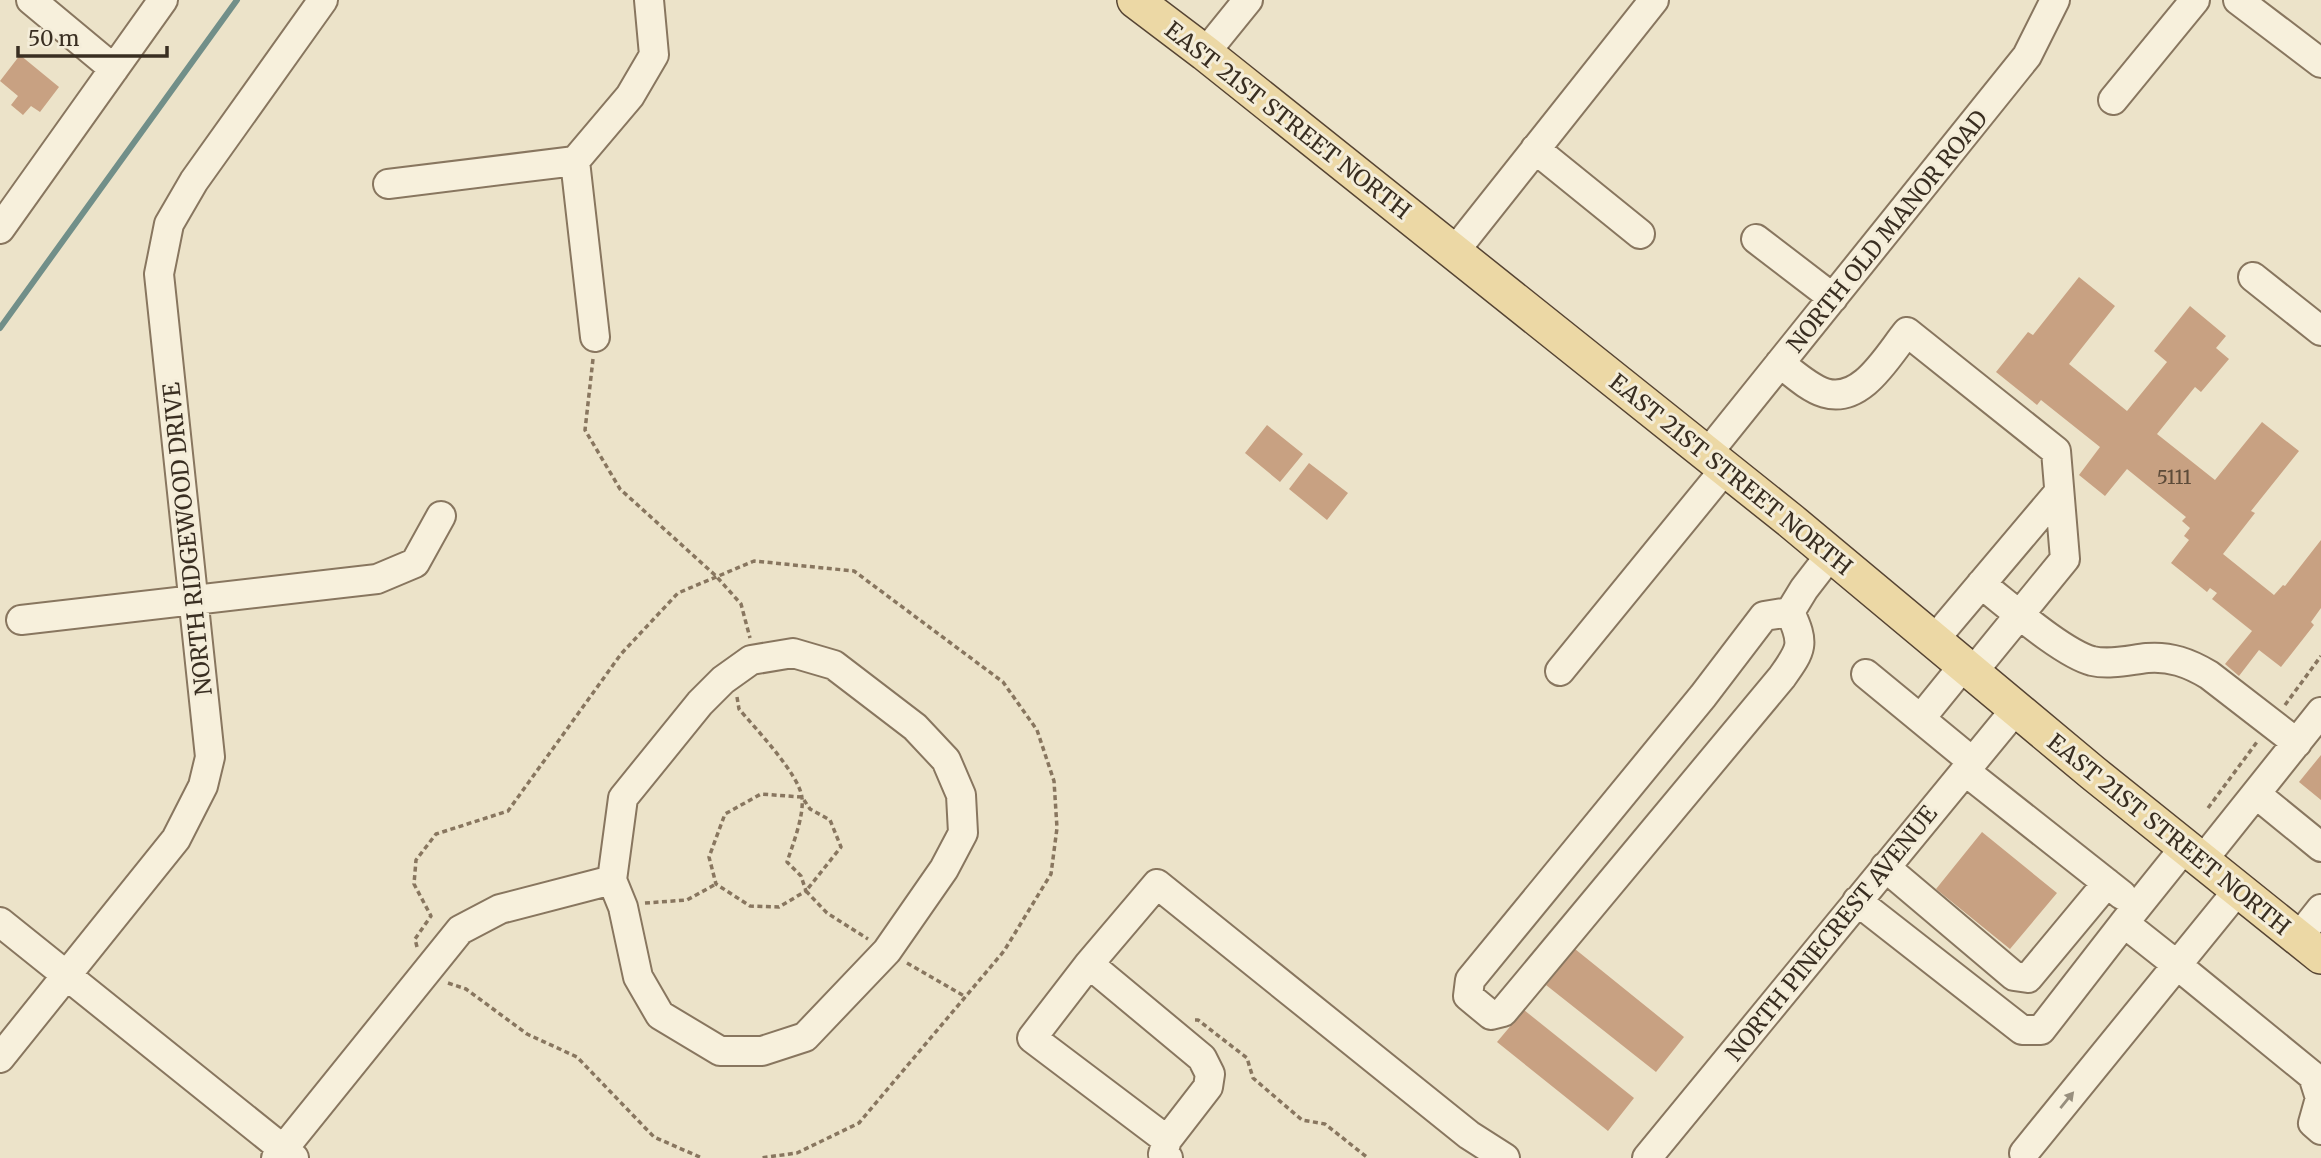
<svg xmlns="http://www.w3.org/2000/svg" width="2321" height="1158" viewBox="0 0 2321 1158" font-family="Merriweather,serif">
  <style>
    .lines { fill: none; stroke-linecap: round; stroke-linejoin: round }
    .stream { stroke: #718f89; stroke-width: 6 }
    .building { fill: #c8a182 }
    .minor-casing { stroke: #88765f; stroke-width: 32 }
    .major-casing { stroke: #564433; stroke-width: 38 }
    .path { stroke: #88765f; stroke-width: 3.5; stroke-dasharray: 5 3.5; stroke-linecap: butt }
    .minor { stroke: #f7f0dc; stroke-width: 28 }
    .major { stroke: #ecd8a5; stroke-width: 35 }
    .oneway { fill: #988f7e }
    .labels { text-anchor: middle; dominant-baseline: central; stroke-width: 6; stroke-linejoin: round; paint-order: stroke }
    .number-label { font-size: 19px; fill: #5d4b39 }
    .street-label { font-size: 23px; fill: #392e21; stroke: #f4edd9 }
  </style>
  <rect width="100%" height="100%" fill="#ece3c9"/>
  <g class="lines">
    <path class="stream" d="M0 328 237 0"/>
  </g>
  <path class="building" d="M20 55 59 87 40 112 31 106 23 115 11 105 18 96 0 81Z
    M2079 277 2115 306 2069 364 2127 411 2167 362 2154 351 2190 306 2226 336 2216 348 2229 359 2201 392 2195 387 2157 434 2215 480 2262 422 2299 451 2251 511 2255 513 2223 554 2274 595 2283 585 2285 586 2321 540V608L2311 622 2314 625 2281 667 2259 650 2239 676 2225 664 2252 631 2212 599 2217 593 2210 588 2207 592 2171 563 2189 540 2184 536 2190 528 2182 521 2186 517 2127 469 2105 496 2079 475 2100 447 2041 400 2037 405 1996 372 2028 332 2033 335Z
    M1267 425 1303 454 1280 482 1245 453Z
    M1309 463 1348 493 1327 520 1289 489Z
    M2321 755V800L2299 782Z
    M1982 832 2057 893 2010 949 1936 889Z
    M1575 949 1684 1037 1656 1072 1546 985Z
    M1524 1010 1634 1098 1608 1131 1497 1042Z"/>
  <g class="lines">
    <g class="minor-casing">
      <path id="minor" d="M31 0 114 69
        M2238 0 2321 63
        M1205 53 1248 0
        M2113 100 2195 0
        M1535 149 1640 234
        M388 184 575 161
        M0 229 163 0
        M1756 239 1833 298
        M1454 252 1654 0
        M2253 277 2321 331
        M595 337 575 161 630 96 654 55 649 0
        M1780 363C1794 374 1809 388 1825 393 1862 404 1888 355 1907 332L2056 451 2065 559 1972 673
        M1707 454 2027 56 2055 0
        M1981 584C2007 604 2062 653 2092 661 2110 665 2129 660 2147 658 2170 656 2189 663 2209 675L2297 743
        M1790 612 1764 616 1703 696 1470 980 1468 996 1491 1015 1503 1012 1782 677C1802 649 1805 644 1790 612L1804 589 1831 554
        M21 620 377 579 415 563 441 516
        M1934 640 2059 492
        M1560 671 1725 469
        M1866 674 1973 762
        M1921 718 1964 665
        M1965 771 2122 895
        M2256 794 2321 847
        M2202 861 2321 712
        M1885 867 2014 976 2028 978 2107 883
        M2238 890 2177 965 2313 1076 2320 1098 2313 1123 2321 1130
        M1857 901 2022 1030H2041L2124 923
        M0 922 294 1158
        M2298 938 2321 909
        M1089 964 1032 1038 1167 1140
        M0 1058 176 839 203 786 210 757 159 274 169 224 194 181 323 0
        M2024 1153 2177 965 2124 923 2185 847
        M276 1158 460 930 500 909 612 880 623 907 638 977 660 1015 720 1051H762L805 1037 887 951 944 869 963 833 961 795 946 760 915 727 834 665 793 653 751 660 723 680 700 703 623 798 612 880
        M1168 1158 1163 1154 1167 1140 1208 1087 1210 1074 1202 1058 1089 964 1157 884 1469 1135 1505 1158
        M1647 1158 2016 709"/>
    </g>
    <g class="major-casing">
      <path id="major" d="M1135 0 1205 53 1791 521 2093 773 2321 956"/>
    </g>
    <path class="path" d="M593 359 585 430 620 489 716 576 741 604 750 638
      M737 697 739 709C755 728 800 775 802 798 804 816 793 844 787 862L801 876 806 891 779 907 750 906 716 884 709 857 725 814 761 794 802 797 810 809 830 820 841 847 806 891 827 913 868 939
      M2285 705 2321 656
      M2208 808 2257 742
      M645 903 687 900 716 884
      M417 947 415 939 431 916 414 884 416 860 436 834 508 811 621 654 678 593 754 561 854 571 1003 682 1037 730 1054 781 1057 828 1051 874 1004 951 859 1123 797 1153 760 1158
      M907 963 966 997
      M448 983 466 989 527 1034 577 1057 654 1137 702 1158
      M1195 1020H1198L1247 1058 1253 1078 1302 1120 1325 1124 1368 1158"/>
    <use href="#minor" class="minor"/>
    <use href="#major" class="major"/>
  </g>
  <defs><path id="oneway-solid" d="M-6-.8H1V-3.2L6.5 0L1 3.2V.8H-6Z" transform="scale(1.75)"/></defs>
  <use class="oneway" href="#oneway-solid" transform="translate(2067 1100) rotate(-51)"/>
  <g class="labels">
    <g class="number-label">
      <text x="2174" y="477">5111</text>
    </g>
    <g class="street-label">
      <text transform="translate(1288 120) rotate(38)">EAST 21ST STREET NORTH</text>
      <text transform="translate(1887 231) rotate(-51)">NORTH OLD MANOR ROAD</text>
      <text transform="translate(1731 474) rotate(39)">EAST 21ST STREET NORTH</text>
      <text transform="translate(187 539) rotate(-96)">NORTH RIDGEWOOD DRIVE</text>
      <text transform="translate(2169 834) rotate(39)">EAST 21ST STREET NORTH</text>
      <text transform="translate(1831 933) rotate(-51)">NORTH PINECREST AVENUE</text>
    </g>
  </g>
  <path d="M18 46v10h149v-10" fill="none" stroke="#392e21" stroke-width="3.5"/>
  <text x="28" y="46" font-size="21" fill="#392e21" stroke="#f4edd9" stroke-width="5" paint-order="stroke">50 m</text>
</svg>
